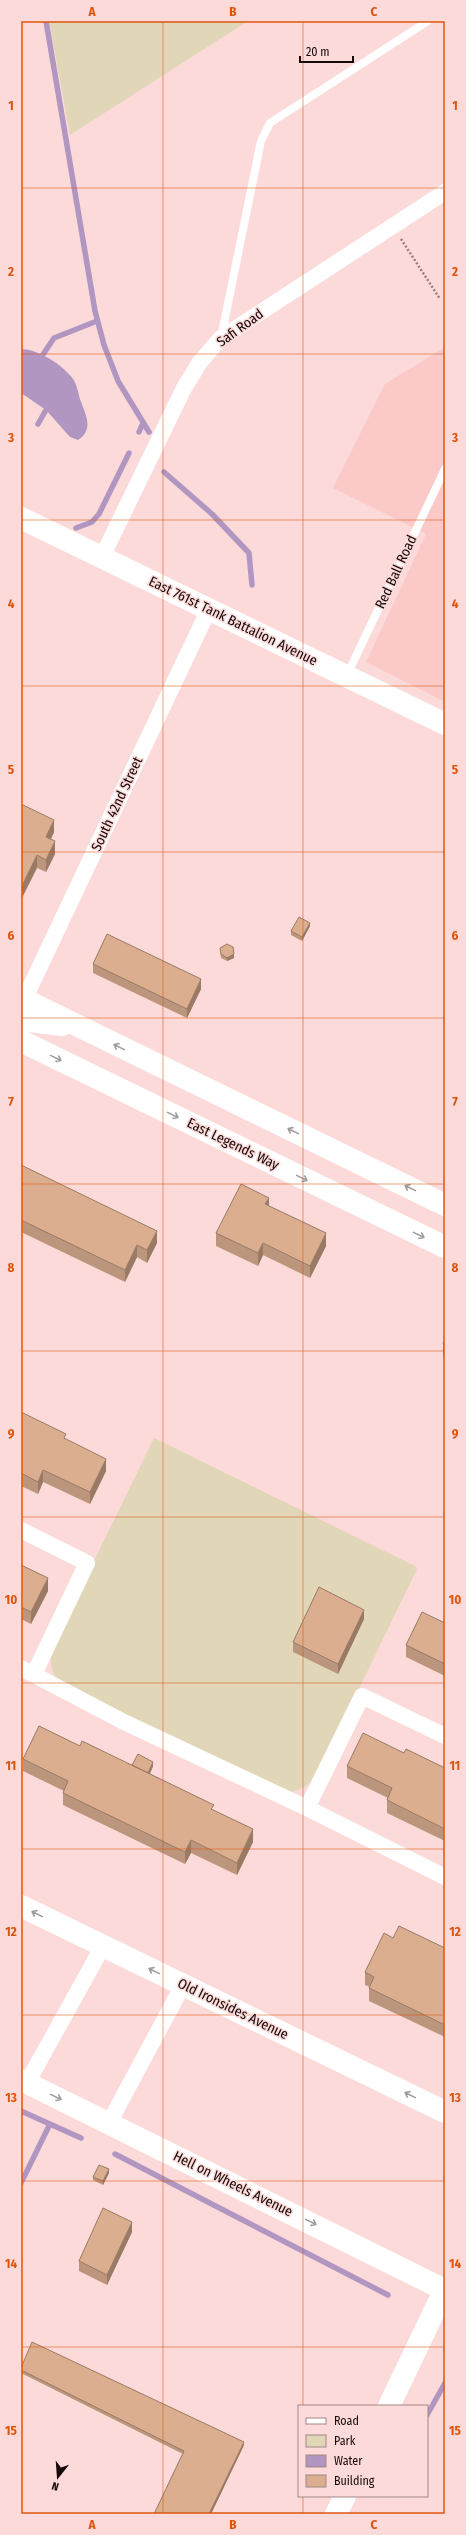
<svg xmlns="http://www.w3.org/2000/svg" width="466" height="2535" viewBox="0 0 466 2535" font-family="'Fira Sans Condensed',sans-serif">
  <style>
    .built { fill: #fbcac8 }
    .green { fill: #e1d6b7 }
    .water { fill: #b096c1 }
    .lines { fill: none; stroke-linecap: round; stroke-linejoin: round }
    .stream { stroke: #b096c1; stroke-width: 5.5 }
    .path { stroke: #967e7d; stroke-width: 2.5; stroke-dasharray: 2 2; stroke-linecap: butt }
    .lane { stroke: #fff; stroke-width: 8 }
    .street { stroke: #fff; stroke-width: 16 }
    .secondary { stroke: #fff; stroke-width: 22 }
    .wall { fill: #bc967c }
    .shaded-wall { fill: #997a65 }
    .building { fill: #dbae90; stroke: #997a65 }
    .oneway { stroke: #a19c9c }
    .grid { fill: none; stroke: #dd550c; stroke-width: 1; stroke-opacity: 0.55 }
    .labels { text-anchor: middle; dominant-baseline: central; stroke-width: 3; stroke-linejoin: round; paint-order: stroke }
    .street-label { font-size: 14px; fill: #150808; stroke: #fcdad9 }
    .neatline { fill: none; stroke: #dd550c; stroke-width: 1.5 }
    .grid-label { font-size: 13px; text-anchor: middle; font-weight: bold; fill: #dd550c }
  </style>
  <rect width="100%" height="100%" fill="#fcdad9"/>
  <path class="built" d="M445 347V702L366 662 426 534 333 488 385 384Z"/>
  <path class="green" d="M49 21H248L70 135Z
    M154 1438 415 1566 417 1569 318 1773C311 1785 301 1790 287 1793L62 1685C51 1673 50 1665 51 1649Z"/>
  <path class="water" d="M21 349C38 349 63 365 73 379 77 384 78 393 80 399 85 414 95 429 78 440L70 437 46 410 21 393Z"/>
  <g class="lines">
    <path class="stream" d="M46 21 95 311 104 345 118 381 149 432
      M42 356 54 338 97 321
      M38 424 46 410
      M139 432 143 423
      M164 472 212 514 249 553 252 585
      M76 528 92 522 99 514 129 453
      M21 2111 81 2138
      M115 2154 388 2295
      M21 2183 50 2124
      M427 2415 445 2383"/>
    <path class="path" d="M401 239 440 299"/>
    <path class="lane" d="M221 338 261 141 270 123 428 21
      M347 675 445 469"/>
    <path class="street" d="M102 557 184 388 200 362 221 338 445 192
      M24 1000 209 609
      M21 1530 87 1563 34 1674
      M21 1668 124 1722 307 1808 445 1877
      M307 1808 362 1696 445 1736
      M27 2083 103 1946
      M109 2123 183 1985"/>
    <path class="secondary" d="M21 518 445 724
      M21 998 445 1205
      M21 1023 29 1021 62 1025
      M21 1041 445 1247
      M21 1906 445 2112
      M21 2080 445 2290
      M389 2406 445 2289
      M336 2514 345 2496"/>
  </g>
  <path class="wall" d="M21 804 54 832 51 839 55 854 46 872 37 868Z
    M310 926 302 941 291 935V931Z
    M220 951 234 958 227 961 221 958Z
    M93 964 201 989 187 1018 93 973Z
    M21 1165 157 1243 147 1263 137 1257 125 1282 21 1232Z
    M269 1206 326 1246 310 1278 263 1255 258 1266 216 1246V1233Z
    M445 1339V1357L443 1356V1344Z
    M21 1412 66 1439 106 1471 90 1504 43 1482 38 1494 21 1486Z
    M21 1565 48 1591 31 1624 21 1619Z
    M364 1619 338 1674 293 1652V1642Z
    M445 1623V1676L406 1657V1645Z
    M80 1746 132 1765 153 1766 150 1774 214 1810 253 1842 237 1875 191 1853 185 1864 63 1805V1793L64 1791 23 1771V1759Z
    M404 1753 445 1768V1841L387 1813V1800L388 1798 347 1778V1766Z
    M393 1938 445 1948V2037L369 2001V1988L370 1987 365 1985V1972Z
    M109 2173 103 2185 93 2180V2177Z
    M132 2232 107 2285 79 2271V2261Z
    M21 2368 244 2445 211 2514H154L183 2454 21 2373Z"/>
  <path class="shaded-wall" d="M54 820V832L46 850V837Z
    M55 841V854L46 872V860Z
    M37 855V868L21 900V888Z
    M310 923V926L302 941V937Z
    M234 954V958L227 961V958Z
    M201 979V989L187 1018V1009Z
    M269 1198V1210L265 1204Z
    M157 1231V1243L147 1263V1250Z
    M326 1233V1246L310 1278V1266Z
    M263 1243V1255L258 1266V1253Z
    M137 1245V1257L125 1282V1270Z
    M106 1459V1471L90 1504V1492Z
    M43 1470V1482L38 1494V1482Z
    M48 1578V1591L31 1624V1612Z
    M364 1610V1619L338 1674V1664Z
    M153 1762V1766L146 1782V1778Z
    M253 1829V1842L237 1875V1863Z
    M191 1840V1853L185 1864V1852Z
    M109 2169V2173L103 2185V2181Z
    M132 2222V2232L107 2285V2275Z
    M244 2442V2445L211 2514H209Z"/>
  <path class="building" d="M21 804 54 820 46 837 55 841 46 860 37 855 21 888Z
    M299 917 310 923 302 937 291 931Z
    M107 934 201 979 187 1009 93 964Z
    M227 944 233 947 234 954 227 958 221 954 220 948Z
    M21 1165 157 1231 147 1250 137 1245 125 1270 21 1220Z
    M241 1184 269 1198 265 1204 326 1233 310 1266 263 1243 258 1253 216 1233Z
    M445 1339V1345L443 1344Z
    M21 1412 66 1434 64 1438 106 1459 90 1492 43 1470 38 1482 21 1473Z
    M21 1565 48 1578 31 1612 21 1607Z
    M319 1587 364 1610 338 1664 293 1642Z
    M422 1612 445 1623V1664L406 1645Z
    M39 1726 80 1746 82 1741 214 1805 211 1809 253 1829 237 1863 191 1840 185 1852 63 1793 68 1781 23 1759Z
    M363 1733 404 1753 406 1749 445 1768V1829L387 1800 392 1788 347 1766Z
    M138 1754 153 1762 148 1773 132 1765Z
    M399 1926 445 1948V2025L369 1988 374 1977 365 1972 384 1933 393 1938Z
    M99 2165 109 2169 103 2181 93 2177Z
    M103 2208 132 2222 107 2275 79 2261Z
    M32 2342 244 2442 209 2514H154L184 2451 21 2370V2368Z"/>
  <defs><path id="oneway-shaft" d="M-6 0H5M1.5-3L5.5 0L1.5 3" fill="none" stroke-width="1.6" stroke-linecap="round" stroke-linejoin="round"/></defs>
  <g class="oneway">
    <use href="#oneway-shaft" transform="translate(119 1047) rotate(-154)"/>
    <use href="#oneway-shaft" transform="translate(56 1058) rotate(26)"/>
    <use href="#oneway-shaft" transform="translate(173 1115) rotate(26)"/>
    <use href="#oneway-shaft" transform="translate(293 1131) rotate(-154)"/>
    <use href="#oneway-shaft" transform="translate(302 1178) rotate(26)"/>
    <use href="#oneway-shaft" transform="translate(410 1188) rotate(-154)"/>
    <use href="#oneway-shaft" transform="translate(419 1235) rotate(26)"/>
    <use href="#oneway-shaft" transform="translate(37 1914) rotate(-154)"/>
    <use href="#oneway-shaft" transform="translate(154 1971) rotate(-154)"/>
    <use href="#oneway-shaft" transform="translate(410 2095) rotate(-154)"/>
    <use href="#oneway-shaft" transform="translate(56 2097) rotate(26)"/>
    <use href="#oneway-shaft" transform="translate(311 2222) rotate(26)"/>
  </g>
  <path class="grid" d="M163 21V2514M303 21V2406M21 188H445M21 354H445M21 520H445M21 686H445M21 852H445M21 1018H445M21 1184H445M21 1351H445M21 1517H445M21 1683H445M21 1849H445M21 2015H445M21 2181H445M21 2347H445M303 2496V2514"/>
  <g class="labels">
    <g class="street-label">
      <text transform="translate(240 328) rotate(-36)">Safi Road</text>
      <text transform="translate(396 572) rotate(-65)">Red Ball Road</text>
      <text transform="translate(233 621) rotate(26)">East 761st Tank Battalion Avenue</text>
      <text transform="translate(117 804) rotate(-65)">South 42nd Street</text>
      <text transform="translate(233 1144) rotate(26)">East Legends Way</text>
      <text transform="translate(233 2009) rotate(26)">Old Ironsides Avenue</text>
      <text transform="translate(233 2184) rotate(26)">Hell on Wheels Avenue</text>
    </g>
  </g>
  <rect width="466" height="2535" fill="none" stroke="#fcdad9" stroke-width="44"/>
  <rect x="298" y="2405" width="130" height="92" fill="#fcdad9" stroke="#a08685"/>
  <rect x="306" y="2418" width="20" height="6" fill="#ffffff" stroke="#a08685"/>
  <text x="334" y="2425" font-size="12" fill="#150808">Road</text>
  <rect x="306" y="2435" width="20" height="12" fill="#e1d6b7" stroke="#a08685"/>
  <text x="334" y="2445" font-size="12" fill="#150808">Park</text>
  <rect x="306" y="2455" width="20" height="12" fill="#b096c1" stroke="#a08685"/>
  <text x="334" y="2465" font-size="12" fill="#150808">Water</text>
  <rect x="306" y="2475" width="20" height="12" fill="#dbae90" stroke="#a08685"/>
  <text x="334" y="2485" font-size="12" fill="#150808">Building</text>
  <g transform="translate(58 2477) rotate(197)" stroke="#fcdad9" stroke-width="3" paint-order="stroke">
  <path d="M0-3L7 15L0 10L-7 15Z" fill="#150808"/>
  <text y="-6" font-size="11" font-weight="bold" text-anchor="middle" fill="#150808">N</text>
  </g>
  <path d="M300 56v6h53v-6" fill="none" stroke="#150808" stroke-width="2"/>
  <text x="306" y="56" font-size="12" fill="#150808" stroke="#fcdad9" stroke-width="3" paint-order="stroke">20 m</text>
  <rect x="22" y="22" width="422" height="2491" class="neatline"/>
  <g class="grid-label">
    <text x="92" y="16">A</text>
    <text x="233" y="16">B</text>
    <text x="374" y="16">C</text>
    <text x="11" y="110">1</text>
    <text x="455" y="110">1</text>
    <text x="11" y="276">2</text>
    <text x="455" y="276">2</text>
    <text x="11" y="442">3</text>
    <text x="455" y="442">3</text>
    <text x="11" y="608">4</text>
    <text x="455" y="608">4</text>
    <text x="11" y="774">5</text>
    <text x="455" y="774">5</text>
    <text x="11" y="940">6</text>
    <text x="455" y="940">6</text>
    <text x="11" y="1106">7</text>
    <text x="455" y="1106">7</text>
    <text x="11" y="1272">8</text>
    <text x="455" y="1272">8</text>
    <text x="11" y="1438">9</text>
    <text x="455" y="1438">9</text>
    <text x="11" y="1604">10</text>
    <text x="455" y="1604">10</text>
    <text x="11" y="1770">11</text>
    <text x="455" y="1770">11</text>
    <text x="11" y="1936">12</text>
    <text x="455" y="1936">12</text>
    <text x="11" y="2102">13</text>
    <text x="455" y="2102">13</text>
    <text x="11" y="2268">14</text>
    <text x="455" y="2268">14</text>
    <text x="11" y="2435">15</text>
    <text x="455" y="2435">15</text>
    <text x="92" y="2529">A</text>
    <text x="233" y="2529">B</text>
    <text x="374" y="2529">C</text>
  </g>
</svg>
